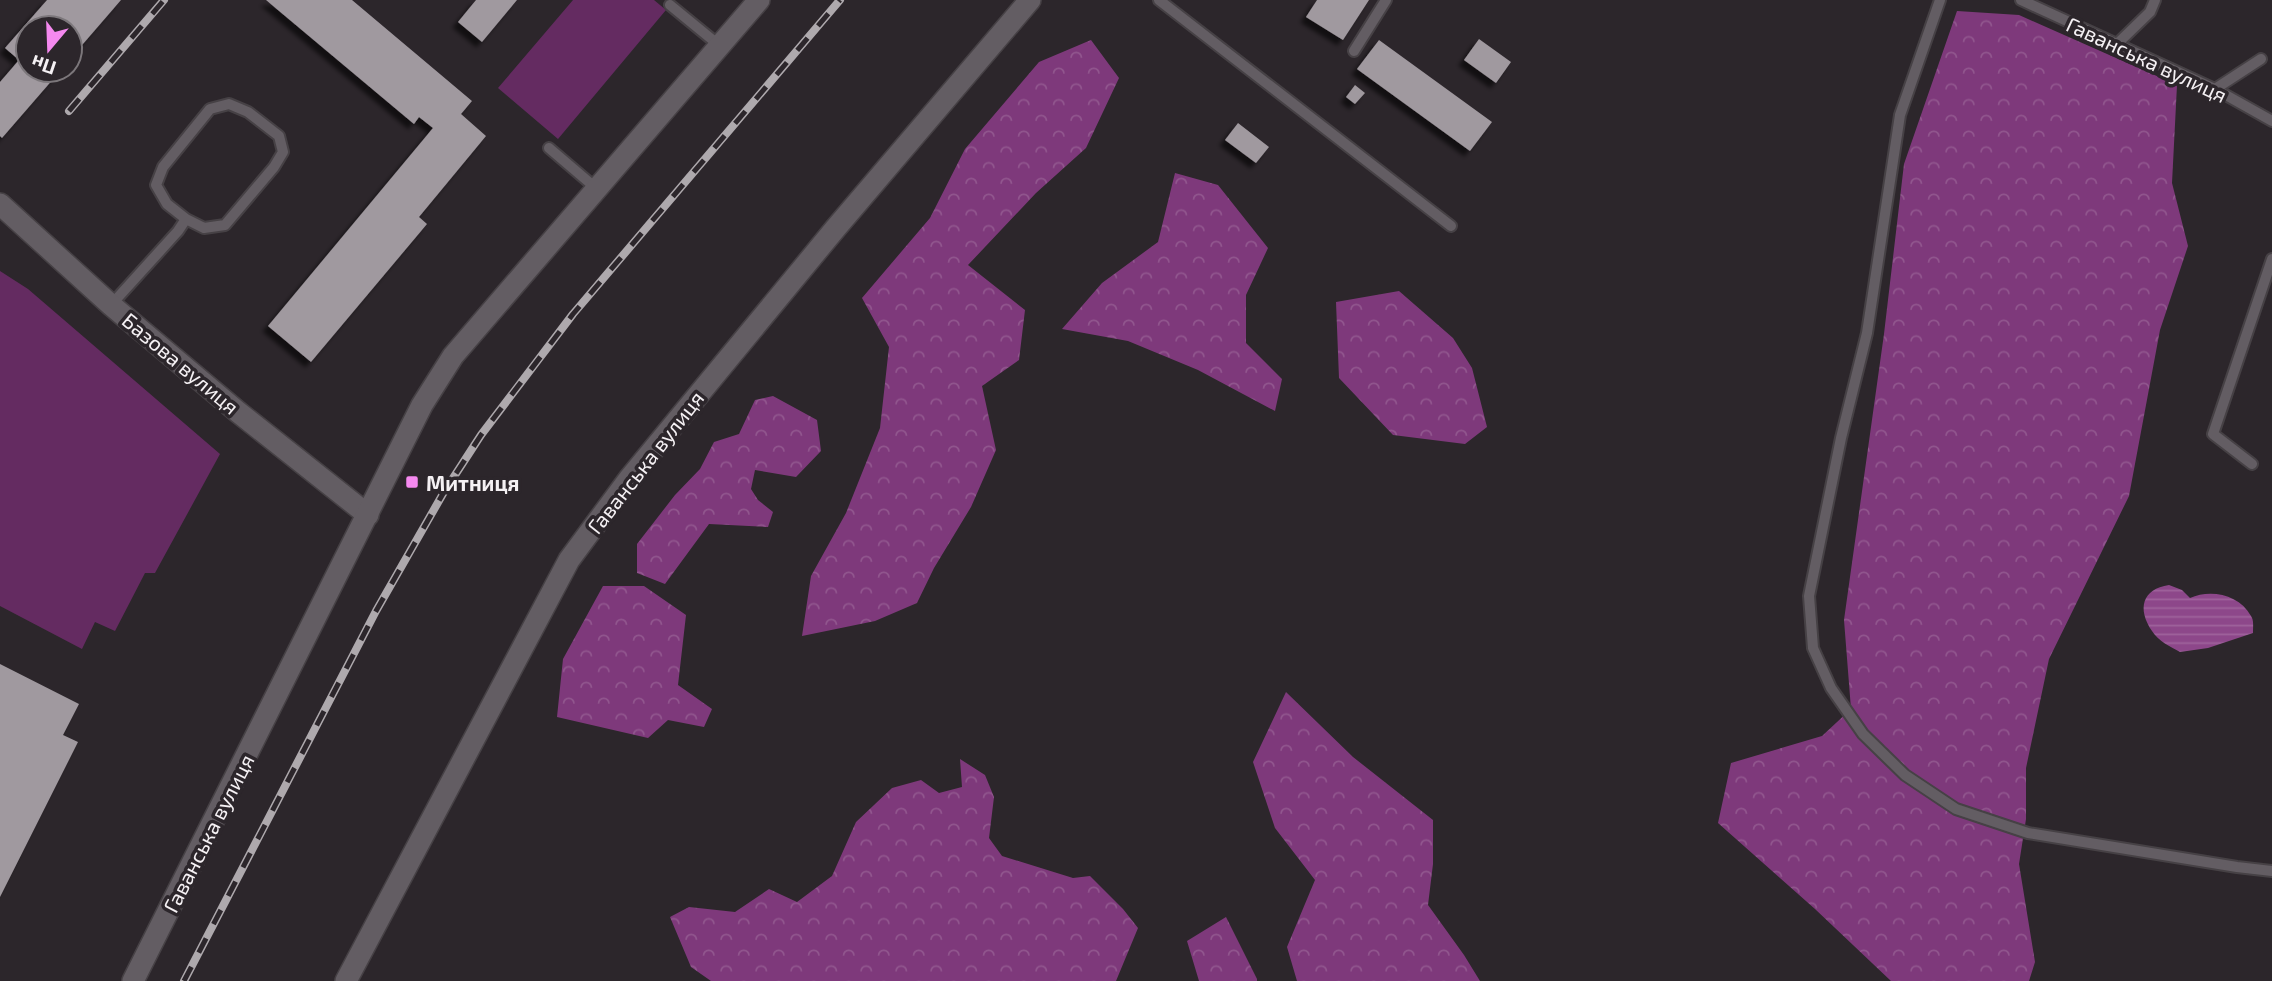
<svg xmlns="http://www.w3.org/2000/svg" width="2272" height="981" viewBox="0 0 2272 981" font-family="'Exo 2',sans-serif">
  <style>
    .green { fill: #642b61 }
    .forest { fill: url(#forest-crowns) }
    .water { fill: url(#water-rules) }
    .building { fill: #a0999f; filter: url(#shadow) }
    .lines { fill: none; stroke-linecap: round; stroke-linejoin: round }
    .lane-casing { stroke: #464145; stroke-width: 14 }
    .street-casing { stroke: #464145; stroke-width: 24 }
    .secondary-casing { stroke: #464145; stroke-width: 24 }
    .lane { stroke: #635d63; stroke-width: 10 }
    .street { stroke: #635d63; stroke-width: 21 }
    .secondary { stroke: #635d63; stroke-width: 21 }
    .rail-casing { stroke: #aea9ad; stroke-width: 8 }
    .rail { stroke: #2c262b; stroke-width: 5; stroke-dasharray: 16; stroke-linecap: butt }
    .poi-dot { fill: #f589ef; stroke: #2c262b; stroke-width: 2.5 }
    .labels { text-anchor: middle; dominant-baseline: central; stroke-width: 7; stroke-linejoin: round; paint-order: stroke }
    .street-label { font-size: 21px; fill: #f5f1f4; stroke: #2c262b }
    .poi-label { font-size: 21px; font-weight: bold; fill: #f5f1f4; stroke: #2c262b; text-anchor: start }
  </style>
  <defs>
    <pattern id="forest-crowns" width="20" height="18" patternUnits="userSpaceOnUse" patternTransform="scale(1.75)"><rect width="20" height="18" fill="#7e397b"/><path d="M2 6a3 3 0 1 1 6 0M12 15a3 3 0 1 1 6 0" fill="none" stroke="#91568e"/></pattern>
    <pattern id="water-rules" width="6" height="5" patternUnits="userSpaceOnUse" patternTransform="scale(1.75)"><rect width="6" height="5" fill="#8d478a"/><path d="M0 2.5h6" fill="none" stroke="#9e629b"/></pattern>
    <filter id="shadow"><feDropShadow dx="-5.5" dy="5.5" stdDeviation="2" flood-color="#0009"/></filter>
  </defs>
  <rect width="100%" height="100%" fill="#2c262b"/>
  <path class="green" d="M573 0H654L666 10 558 139 498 88Z
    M0 271 28 289 220 454 155 573H145L115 631 95 622 82 649 0 606Z"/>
  <path class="forest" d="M1957 11 2019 15 2177 85 2172 183 2188 246 2160 330 2129 496 2049 659 2026 768V819L2019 864 2035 962 2029 981H1891L1815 909 1718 823 1731 763 1822 736 1851 709 1844 620 1884 334 1904 164Z
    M1091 40 1119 78 1086 148 1036 193 968 265 1025 310 1019 360 982 386 996 450 971 507 934 568 917 603 875 621 802 636 811 576 846 513 880 428 889 347 862 298 930 218 965 149 1039 62Z
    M1175 173 1218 185 1268 248 1246 295V343L1282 379 1275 411 1198 370 1128 341 1062 329 1102 283 1158 242Z
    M1399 291 1453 338 1472 368 1487 427 1465 444 1393 435 1339 378 1336 302Z
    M773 396 817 420 821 451 796 477 755 470 751 489 758 500 773 512 768 527 709 524 665 584 637 573V544L675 495 700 469 714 442 739 434 755 400Z
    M603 586H644L686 615 678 685 712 709 704 727 668 720 648 738 557 717 563 659Z
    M1286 692 1353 757 1433 820V864L1428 905 1464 955 1480 981H1297L1287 947 1315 880 1275 828 1253 762Z
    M960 759 985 775 994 797 989 838 1002 856 1073 878 1090 876 1123 909 1138 928 1116 981H711L691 967 670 917 689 907 735 912 769 889 797 902 832 876 856 822 892 788 921 780 939 793 962 787Z
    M1226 917 1257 979V981H1199L1187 941Z"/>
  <path class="water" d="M2169 585 2182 590 2190 598C2210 589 2239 594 2251 616 2254 620 2253 627 2253 633L2208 648 2180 652C2171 647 2158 641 2152 631 2137 609 2142 589 2169 585Z"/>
  <path class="building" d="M47 0H121L70 59V28H28V70H61L2 138 0 136V82L19 60 5 48Z
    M266 0H352L472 101 461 114 486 136 419 217 427 224 311 362 268 326 433 128 419 117 414 124Z
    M476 0H517L482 42 458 22Z
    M1317 0H1369L1343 40 1306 17Z
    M1479 39 1511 62 1496 83 1464 60Z
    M1379 40 1492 122 1470 151 1357 69Z
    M1355 85 1365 93 1355 104 1346 97Z
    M1238 123 1269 147 1256 163 1225 140Z
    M0 664 79 704 63 735 78 742 0 897Z"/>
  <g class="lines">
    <g class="lane-casing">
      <path id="lane" d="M1159 0 1451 226
        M1940 0 1900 115 1867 333 1841 438 1809 596 1813 648 1831 688 1863 734 1905 775 1956 809 2028 833 2237 867 2272 871
        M2021 0 2215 89 2272 121
        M670 5 720 46
        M2116 45 2150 12 2155 0
        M1354 51 1386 0
        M2215 89 2261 59
        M549 148 597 189
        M111 305 178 231 186 219 167 204 156 185 163 167 210 109 229 104 248 112 279 136 283 152 274 167 225 225 204 228 186 219
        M2252 464 2213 434 2272 259"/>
    </g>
    <g class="street-casing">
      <path id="street" d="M0 204 111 305 238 412 368 515"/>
    </g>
    <g class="secondary-casing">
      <path id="secondary" d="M133 981 422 405 453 356 759 0
        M346 981 569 560 629 479 835 229 1030 0"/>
    </g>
    <use href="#lane" class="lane"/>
    <use href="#street" class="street"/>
    <use href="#secondary" class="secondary"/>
    <g class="rail-casing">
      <path id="rail" d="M69 111 164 0
        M184 981 376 611 444 492 481 435 573 314 840 0"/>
    </g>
    <use href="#rail" class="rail"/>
  </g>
  <rect class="poi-dot" x="405" y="475" width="14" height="14" rx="3.5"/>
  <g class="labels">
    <g class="street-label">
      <text transform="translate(2147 59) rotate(25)">Гаванська вулиця</text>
      <text transform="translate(181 363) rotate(40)">Базова вулиця</text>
      <text transform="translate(645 462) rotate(-52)">Гаванська вулиця</text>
      <text transform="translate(208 833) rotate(-63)">Гаванська вулиця</text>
    </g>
    <g class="poi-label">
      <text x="426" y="482">Митниця</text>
    </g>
  </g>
  <g transform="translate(49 49) rotate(199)"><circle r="33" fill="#2c262b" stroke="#7c777b" stroke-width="2"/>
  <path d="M0-5L12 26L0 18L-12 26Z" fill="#f589ef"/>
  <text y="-10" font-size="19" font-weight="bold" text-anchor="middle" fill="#f5f1f4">Пн</text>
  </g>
</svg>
